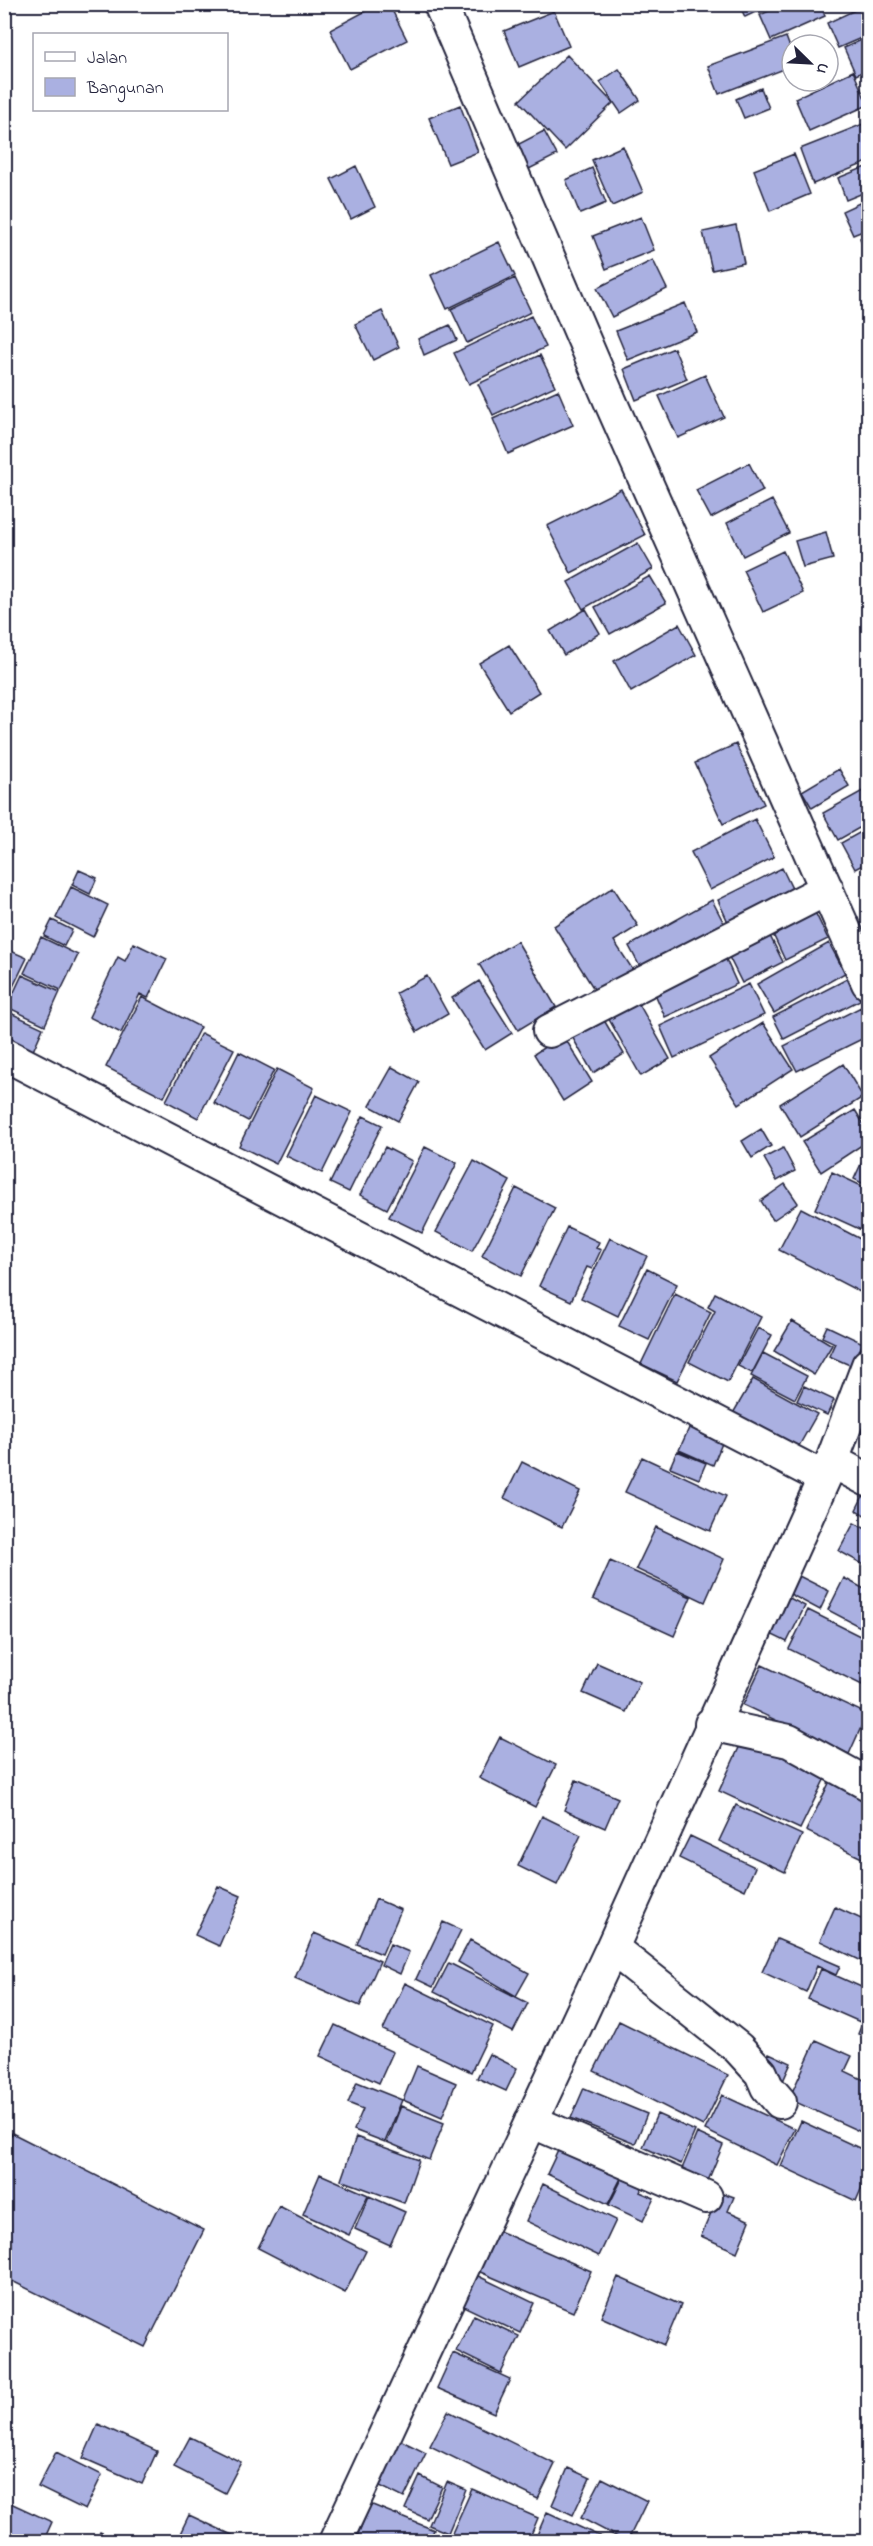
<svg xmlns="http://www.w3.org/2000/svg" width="873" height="2546" viewBox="0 0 873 2546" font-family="'Indie Flower',sans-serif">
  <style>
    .building { fill: #aab0e1; stroke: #22223b; stroke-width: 1.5 }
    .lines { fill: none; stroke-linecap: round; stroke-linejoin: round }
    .street-casing { stroke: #22223b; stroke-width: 36 }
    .street { stroke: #fff; stroke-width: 32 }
  </style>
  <rect width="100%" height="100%" fill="#fff"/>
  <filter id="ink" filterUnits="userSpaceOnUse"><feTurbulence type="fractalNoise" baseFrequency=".0167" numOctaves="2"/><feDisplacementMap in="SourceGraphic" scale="12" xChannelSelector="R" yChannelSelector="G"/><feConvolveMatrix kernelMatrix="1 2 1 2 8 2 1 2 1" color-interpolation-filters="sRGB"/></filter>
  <g filter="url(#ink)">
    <path class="building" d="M379 4H389L407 40 350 69 330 30Z
      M739 4H773L745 17Z
      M784 4H820L825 16 771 40 760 15Z
      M868 4V35L838 48 827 23Z
      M554 11 569 46 519 67 504 31Z
      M786 37 792 53V66L719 94 708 66Z
      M866 38 868 43V69L856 75 844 48Z
      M567 55 613 103 565 150 519 101Z
      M619 69 640 100 621 113 600 82Z
      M853 71 868 105 809 131 795 98Z
      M761 88 769 108 744 118 736 99Z
      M460 105 478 152 448 164 429 118Z
      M868 122V162L813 184 800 149Z
      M544 131 557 155 527 170 515 146Z
      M623 146 643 192 612 206 592 160Z
      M794 154 810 194 770 211 754 170Z
      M356 166 375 207 351 219 331 179Z
      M868 166V191L846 200 838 178Z
      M592 168 606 203 580 214 566 180Z
      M868 199V229L853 235 842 211Z
      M641 217 654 250 606 269 593 236Z
      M736 225 744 263 712 270 703 232Z
      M868 235V262L860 238Z
      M499 242 515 276 447 309 431 275Z
      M653 260 667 289 612 317 597 288Z
      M515 278 531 312 467 343 451 309Z
      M685 303 697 332 628 360 616 331Z
      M382 311 399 347 373 360 355 324Z
      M531 316 546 347 469 384 454 353Z
      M450 325 457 340 424 355 418 339Z
      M674 348 687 379 636 400 624 369Z
      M540 355 555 386 493 415 478 384Z
      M705 375 724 417 678 438 659 396Z
      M558 390 573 425 508 454 493 419Z
      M749 463 763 491 711 518 696 490Z
      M621 489 645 535 571 573 547 526Z
      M772 500 789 533 743 556 727 523Z
      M826 532 833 559 803 567 795 541Z
      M638 543 653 569 583 609 568 582Z
      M783 551 803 593 763 612 743 570Z
      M650 576 666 603 610 634 595 607Z
      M586 609 600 633 564 655 550 631Z
      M679 624 696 655 631 692 614 661Z
      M509 645 539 692 509 711 479 663Z
      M736 744 764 804 723 824 695 763Z
      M839 769 849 786 812 808 802 791Z
      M868 788V823L838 840 823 813Z
      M755 819 774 857 710 890 691 852Z
      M868 828V862L855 869 841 843Z
      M782 868 798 901 733 933 718 900Z
      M79 870 97 878 90 894 72 885Z
      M71 887 108 905 93 937 56 918Z
      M613 887 638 926 614 941 635 973 599 997 554 926Z
      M712 900 730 935 647 980 629 946Z
      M814 910 828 939 785 960 771 930Z
      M52 920 72 930 64 946 44 936Z
      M767 930 783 962 742 983 726 951Z
      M41 937 78 955 61 990 24 973Z
      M517 941 556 1007 518 1030 479 964Z
      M134 943 167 959 148 998 140 994 121 1033 89 1017 118 957 125 961Z
      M829 943 845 973 774 1013 757 984Z
      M4 948 27 958 4 1005Z
      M724 955 737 984 665 1017 653 989Z
      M22 975 60 992 45 1025 7 1007Z
      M427 976 448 1014 417 1032 396 993Z
      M849 978 860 1000 784 1039 773 1017Z
      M479 981 512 1033 485 1050 452 998Z
      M749 984 764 1015 674 1058 660 1026Z
      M142 997 200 1027 164 1097 106 1067Z
      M635 997 670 1059 641 1076 606 1014Z
      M861 1007 868 1023V1036L797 1071 784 1046Z
      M4 1010 43 1028 32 1053 4 1040Z
      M598 1010 624 1054 593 1073 567 1028Z
      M763 1023 793 1069 739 1104 709 1058Z
      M201 1033 234 1049 198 1118 166 1101Z
      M563 1035 592 1082 563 1101 534 1054Z
      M239 1052 274 1070 248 1121 214 1103Z
      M843 1064 863 1097 800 1137 780 1104Z
      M392 1067 419 1082 398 1121 370 1106Z
      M277 1069 314 1088 276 1164 239 1146Z
      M316 1095 352 1112 322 1173 286 1156Z
      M855 1110 868 1131V1141L821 1172 802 1142Z
      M363 1116 382 1125 349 1192 330 1183Z
      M761 1129 771 1146 752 1158 742 1141Z
      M385 1147 412 1161 387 1209 360 1195Z
      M425 1147 457 1163 422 1233 389 1217Z
      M783 1148 795 1171 777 1181 764 1158Z
      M868 1149V1186L854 1179Z
      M474 1161 510 1181 472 1251 436 1232Z
      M832 1172 868 1189V1233L815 1209Z
      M785 1184 798 1203 773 1220 761 1201Z
      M516 1188 555 1208 521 1276 482 1256Z
      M801 1208 868 1243V1275L860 1292 779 1250Z
      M567 1227 599 1242 596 1248 601 1250 592 1269 587 1267 571 1301 539 1286Z
      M610 1238 647 1256 618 1316 581 1298Z
      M647 1269 677 1284 649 1340 619 1326Z
      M715 1293 761 1317 728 1382 689 1362 715 1311 708 1307Z
      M675 1294 711 1312 677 1381 641 1364Z
      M792 1321 832 1345 814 1375 774 1351Z
      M827 1326 863 1343 852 1366 829 1356 835 1343 822 1337Z
      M758 1328 772 1335 752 1373 738 1366Z
      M763 1353 807 1376 795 1399 751 1376Z
      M753 1379 817 1414 796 1451 732 1415Z
      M804 1386 834 1400 827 1415 797 1401Z
      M690 1426 723 1441 713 1465 679 1450Z
      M677 1451 706 1463 699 1479 670 1467Z
      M642 1457 726 1496 710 1531 625 1492Z
      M522 1462 580 1491 562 1527 504 1498Z
      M868 1486V1517L856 1510Z
      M854 1523 868 1530V1567L839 1551Z
      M656 1527 724 1559 705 1602 636 1569Z
      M610 1561 691 1597 674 1636 593 1599Z
      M797 1575 829 1591 820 1610 788 1593Z
      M844 1578 868 1591V1631L828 1610Z
      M776 1591 805 1606 787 1642 758 1628Z
      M808 1610 868 1640V1672L862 1685 789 1649Z
      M597 1663 640 1682 626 1712 583 1693Z
      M762 1665 867 1714 849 1754 743 1705Z
      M500 1737 556 1765 535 1807 479 1778Z
      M743 1739 781 1757 786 1749 829 1770 800 1829 719 1791Z
      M831 1779 868 1797V1861L806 1831Z
      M576 1780 618 1798 605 1828 564 1810Z
      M736 1805 802 1835 785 1872 719 1841Z
      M542 1816 581 1835 557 1885 518 1866Z
      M690 1836 755 1867 745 1890 679 1858Z
      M218 1886 241 1896 219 1946 195 1935Z
      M376 1899 401 1910 382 1954 357 1944Z
      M835 1907 868 1922V1964L820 1941Z
      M443 1922 461 1930 433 1987 416 1979Z
      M314 1933 380 1961 360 2006 295 1978Z
      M777 1939 840 1966 836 1975 817 1966 806 1992 762 1972Z
      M470 1940 529 1973 516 1996 458 1962Z
      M390 1944 409 1952 400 1974 381 1965Z
      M449 1963 528 2003 513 2032 434 1992Z
      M821 1969 868 1990V2002L860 2022 808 1999Z
      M405 1983 493 2026 471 2072 383 2030Z
      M868 2009V2039L858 2034Z
      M619 2021 728 2075 703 2126 594 2071Z
      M335 2025 393 2052 379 2083 320 2056Z
      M816 2040 852 2056 845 2071 868 2082V2116L861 2132 789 2099Z
      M769 2053 791 2063 783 2081 762 2072Z
      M489 2054 517 2068 506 2091 477 2078Z
      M417 2066 456 2083 442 2117 403 2100Z
      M357 2082 402 2100 385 2142 354 2130 363 2109 348 2103Z
      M584 2088 647 2114 635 2144 571 2118Z
      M722 2095 795 2129 777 2165 705 2130Z
      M401 2106 444 2123 429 2160 387 2142Z
      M657 2114 695 2131 681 2164 643 2147Z
      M801 2121 868 2152V2173L856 2201 781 2166Z
      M12 2133 204 2230 145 2347 4 2277V2148Z
      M697 2133 723 2145 705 2188 679 2176Z
      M356 2137 419 2160 404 2203 341 2180Z
      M563 2140 625 2170 608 2204 547 2174Z
      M625 2173 645 2182 640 2192 654 2198 643 2221 609 2205Z
      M320 2174 368 2195 349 2235 303 2214Z
      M543 2184 616 2220 599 2256 526 2221Z
      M720 2192 734 2197 728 2211 750 2221 737 2252 701 2236Z
      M369 2196 405 2212 390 2245 355 2229Z
      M279 2206 366 2251 345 2293 258 2248Z
      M489 2227 591 2271 573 2312 471 2268Z
      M474 2274 534 2303 520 2333 459 2304Z
      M618 2277 681 2305 664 2345 601 2317Z
      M474 2315 519 2336 501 2373 456 2351Z
      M453 2353 510 2379 494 2413 437 2388Z
      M448 2411 555 2464 538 2499 430 2446Z
      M98 2424 157 2451 142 2484 83 2458Z
      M190 2437 241 2462 225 2493 174 2467Z
      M396 2438 426 2453 404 2498 374 2483Z
      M56 2452 102 2475 85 2510 38 2487Z
      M568 2468 590 2478 573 2515 552 2505Z
      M420 2476 442 2487 427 2519 405 2509Z
      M602 2478 647 2501 627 2542 581 2518Z
      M447 2482 466 2490 448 2533 429 2525Z
      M472 2489 538 2518 528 2542H448Z
      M4 2500 52 2522 43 2542H12L4 2538Z
      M370 2504 434 2530 429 2542H355Z
      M547 2512 612 2542H534Z
      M189 2515 247 2542H176Z
      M100 2532 121 2542H96Z"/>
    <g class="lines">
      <g class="street-casing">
        <path id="street" d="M440 4 611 403 868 983
          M549 1031 827 889
          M4 1054 824 1478
          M832 1461 868 1480
          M711 1724 789 1741 868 1784
          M612 1948 738 2048 761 2073 767 2087 780 2102
          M531 2121 706 2197
          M335 2542 612 1948 832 1461 868 1365"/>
      </g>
      <use href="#street" class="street"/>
    </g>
  </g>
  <rect width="873" height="2546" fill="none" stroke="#fff" stroke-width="24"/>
  <rect x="12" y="12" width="849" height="2522" fill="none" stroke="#22223b" stroke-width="2" filter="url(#ink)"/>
  <rect x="33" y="33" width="195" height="78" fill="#ffffff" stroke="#a7a7b1" stroke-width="1.5"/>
  <rect x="45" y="52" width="30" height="9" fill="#ffffff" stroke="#a7a7b1" stroke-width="1.5"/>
  <text x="87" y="63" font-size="18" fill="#22223b">Jalan</text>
  <rect x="45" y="78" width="30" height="18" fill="#aab0e1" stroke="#a7a7b1" stroke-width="1.5"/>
  <text x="87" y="93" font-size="18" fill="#22223b">Bangunan</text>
  <g transform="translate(810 63) rotate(114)"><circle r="28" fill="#ffffff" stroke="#a7a7b1" stroke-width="1.5"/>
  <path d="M0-4.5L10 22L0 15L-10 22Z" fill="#22223b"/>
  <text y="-9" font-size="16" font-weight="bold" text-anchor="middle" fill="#22223b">U</text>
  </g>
</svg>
